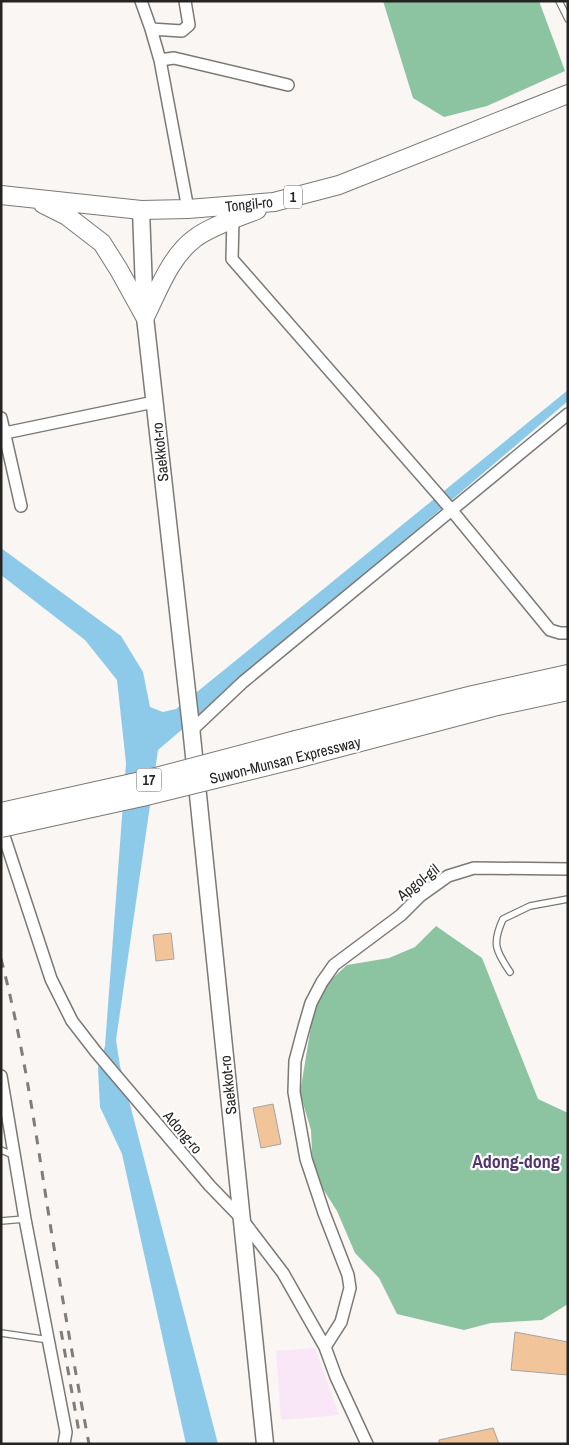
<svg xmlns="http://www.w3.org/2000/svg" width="569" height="1445" viewBox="0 0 569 1445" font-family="'Archivo Narrow',sans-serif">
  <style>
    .industrial { fill: #f9e6f7 }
    .forest { fill: #8cc3a0 }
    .water { fill: #8dc9e9 }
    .building { fill: #f2c49a; stroke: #a7a3a1 }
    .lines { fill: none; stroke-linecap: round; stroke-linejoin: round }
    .lane-casing { stroke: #7b7975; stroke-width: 8 }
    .street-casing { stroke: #7b7975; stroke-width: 14 }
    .secondary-casing { stroke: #7b7975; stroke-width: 19 }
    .primary-casing { stroke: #7b7975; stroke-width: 20 }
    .highway-casing { stroke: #7b7975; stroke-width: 22 }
    .lane { stroke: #fff; stroke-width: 5.5 }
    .street { stroke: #fff; stroke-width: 11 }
    .secondary { stroke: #fff; stroke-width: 16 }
    .primary { stroke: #fff; stroke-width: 18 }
    .highway { stroke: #fff; stroke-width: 20 }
    .rail { stroke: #7f7d7b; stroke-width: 3; stroke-dasharray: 9 9; stroke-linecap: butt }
    .highway-bridge-casing { stroke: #7b7975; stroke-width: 22; stroke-linecap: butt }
    .highway-bridge { stroke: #fff; stroke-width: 20 }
    .labels { text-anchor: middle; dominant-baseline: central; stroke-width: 4.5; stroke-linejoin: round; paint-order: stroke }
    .shield { fill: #fff; stroke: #666664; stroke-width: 1 }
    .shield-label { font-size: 14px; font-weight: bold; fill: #252422 }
    .street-label { font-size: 15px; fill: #252422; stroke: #fff }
    .quarter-label { font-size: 18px; font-weight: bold; fill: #51356f; stroke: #fff }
  </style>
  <rect width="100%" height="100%" fill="#f9f6f3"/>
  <path class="industrial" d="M315 1348 339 1415 281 1420 276 1351Z"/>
  <path class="forest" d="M383 1H539L565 71 487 106 444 117 413 98Z
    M436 926 482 958 538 1099 568 1113V1304L542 1320 491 1323 464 1330 397 1314 379 1278 355 1253 337 1211 313 1173 311 1130 300 1093 313 1014 323 987 347 965 389 958 415 947Z"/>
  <path class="water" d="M568 390V401L158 750 116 1040 120 1066 218 1444H186L122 1154 100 1107 98 1068 105 1046 126 763 117 680 85 640 1 575V548L121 636 143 672 150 707 163 712 176 709Z"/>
  <path class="building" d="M171 933 174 959 156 961 153 935Z
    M273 1104 281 1144 261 1148 253 1108Z
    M515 1332 568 1342V1375L511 1370Z
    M493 1428 499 1444H439V1440Z"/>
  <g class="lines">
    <g class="lane-casing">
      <path id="lane" d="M559 1 568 19
        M510 972C495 950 492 943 503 919L530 906 568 899
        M1 1150 13 1155
        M1 1221 25 1219
        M1 1333 49 1340"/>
    </g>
    <g class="street-casing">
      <path id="street" d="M141 1 151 29
        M160 60 151 29 182 31 189 25 185 1
        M188 209 160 60 174 58 288 85
        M233 220 232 259 449 507 550 630 560 633H568
        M1 418 21 506
        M5 433 154 402
        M191 731 243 682 568 414
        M1 827 51 979 72 1021 96 1052 210 1186 241 1218 283 1273 325 1347 336 1377 367 1444
        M1 1076 25 1219 66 1432 64 1444
        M325 1347 341 1322 350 1288 348 1275 324 1213 306 1159 294 1092 295 1061 304 1027 311 1003 322 982 334 965 401 915 420 896 448 876 474 868 568 869"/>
    </g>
    <g class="secondary-casing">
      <path id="secondary" d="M141 210 145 317 191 727 265 1444"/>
    </g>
    <g class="primary-casing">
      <path id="primary" d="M1 195 141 210 188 209 274 202 339 185 568 94
        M43 204 67 216 102 243 119 270 145 317
        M145 317C158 291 170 257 194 239 209 227 239 217 257 210"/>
    </g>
    <g class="highway-casing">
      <path id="highway" d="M296 741 473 696 568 675
        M296 758 493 706 568 690"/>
    </g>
    <use href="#lane" class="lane"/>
    <use href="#street" class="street"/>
    <use href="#secondary" class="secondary"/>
    <use href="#primary" class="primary"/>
    <use href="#highway" class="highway"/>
    <path class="rail" d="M1 959C24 1046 36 1135 50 1223 62 1297 75 1370 89 1444
      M61 1331 79 1432"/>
    <g class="highway-bridge-casing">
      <path id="highway-bridge" d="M1 813 141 782 296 741
        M1 827 142 796 296 758"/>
    </g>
    <use href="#highway-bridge" class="highway-bridge"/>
  </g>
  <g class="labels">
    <g class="shield">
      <rect x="284" y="185.5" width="18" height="23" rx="4"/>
      <rect x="136.5" y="768.5" width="25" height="23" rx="4"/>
    </g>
    <g class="shield-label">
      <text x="293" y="197">1</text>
      <text x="149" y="780">17</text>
    </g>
    <g class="street-label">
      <text transform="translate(249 204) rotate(-6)">Tongil-ro</text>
      <text transform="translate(160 452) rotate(-96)">Saekkot-ro</text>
      <text transform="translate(285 760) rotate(-14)">Suwon-Munsan Expressway</text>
      <text transform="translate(418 882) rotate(-38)">Apgol-gil</text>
      <text transform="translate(228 1085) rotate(-96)">Saekkot-ro</text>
      <text transform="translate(183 1132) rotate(50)">Adong-ro</text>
    </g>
    <g class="quarter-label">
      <text x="516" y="1161">Adong-dong</text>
    </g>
  </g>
  <rect width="569" height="1445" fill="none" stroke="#252422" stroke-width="5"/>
</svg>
